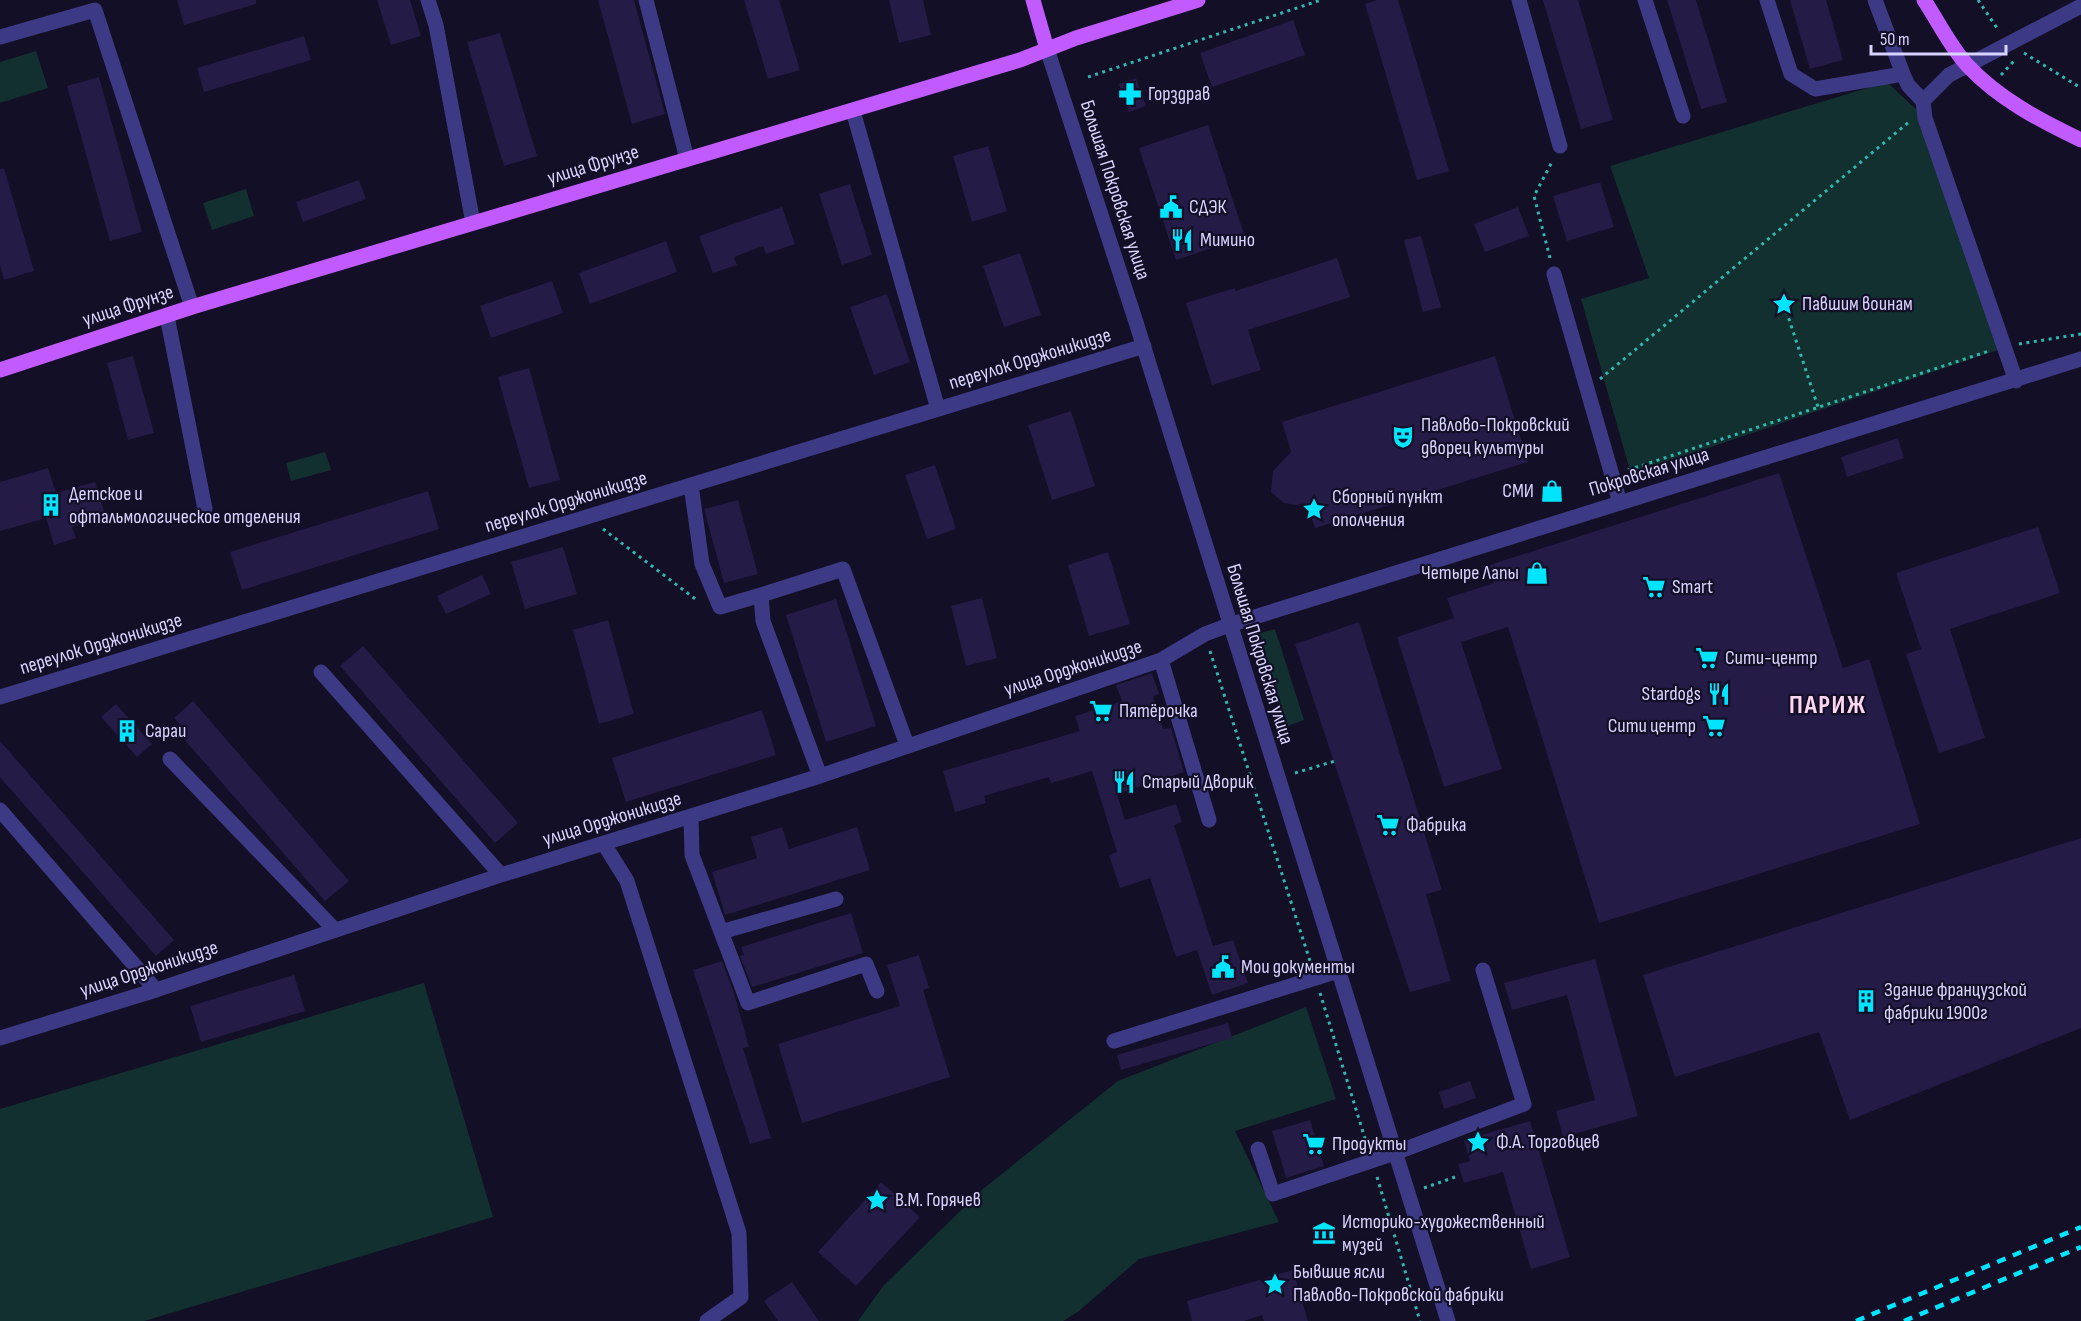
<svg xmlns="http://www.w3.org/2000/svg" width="2081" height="1321" viewBox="0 0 2081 1321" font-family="'Sofia Sans Condensed',sans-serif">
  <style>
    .green { fill: #12302f }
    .building { fill: #241b47 }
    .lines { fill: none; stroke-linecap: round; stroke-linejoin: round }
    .path { stroke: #2fb8b0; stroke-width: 3; stroke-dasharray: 3 4.5; stroke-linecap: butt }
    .minor { stroke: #3d3a85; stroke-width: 15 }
    .major { stroke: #c25bff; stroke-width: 15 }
    .rail { stroke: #00e5ff; stroke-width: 4.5; stroke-dasharray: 9 8; stroke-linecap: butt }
    .labels { text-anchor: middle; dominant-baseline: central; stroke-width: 4.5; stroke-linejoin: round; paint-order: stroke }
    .poi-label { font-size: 20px; fill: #d9d4ff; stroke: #130f26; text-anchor: start }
    .street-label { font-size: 20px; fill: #d9d4ff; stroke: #130f26 }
    .district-label { font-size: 26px; font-weight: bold; letter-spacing: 1.5px; fill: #ffd6f0; stroke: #130f26 }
  </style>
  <rect width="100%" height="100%" fill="#130f26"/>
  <path class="green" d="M36 51 48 88 0 103V62Z
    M1887 82 1918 111 1998 350 1631 474 1581 299 1649 278 1610 166Z
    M246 189 254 216 212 230 203 203Z
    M325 452 331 470 291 481 286 463Z
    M1275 629 1304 720 1287 726 1257 634Z
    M424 983 493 1217 144 1321H0V1109Z
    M1306 1007 1336 1099 1235 1131 1279 1222 1139 1259 1079 1311 1063 1321H858L884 1285 983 1189 1118 1081Z"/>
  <path class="building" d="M177 0H256V4L184 25Z
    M377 0H410L421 36 391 45Z
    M598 0H634L665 114 632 124Z
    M744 0H779L800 70 768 79Z
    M889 0H923L931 35 899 43Z
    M1377 0H1398L1449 171 1417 180 1365 4Z
    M1543 0H1578L1613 120 1581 129Z
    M1667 0H1696L1727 102 1701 109Z
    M1790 0H1826L1843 60 1810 69Z
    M1293 20 1305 55 1212 87 1200 53Z
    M500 33 537 156 504 166 467 42Z
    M304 36 311 60 204 92 197 68Z
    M99 77 142 232 110 241 67 86Z
    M1136 78 1146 106 1129 112 1119 84Z
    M1208 125 1245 237 1176 260 1139 148Z
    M988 146 1007 211 972 222 953 156Z
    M4 168 34 271 4 280 0 265V169Z
    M359 180 366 199 303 222 296 202Z
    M1600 182 1614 227 1567 241 1553 196Z
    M850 184 872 255 842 265 819 194Z
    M782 207 795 244 766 254 763 246 734 257 737 265 713 273 699 236Z
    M1518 207 1529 236 1485 252 1474 224Z
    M1421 236 1441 307 1423 312 1404 240Z
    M666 241 677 272 590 304 579 273Z
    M1020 253 1041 315 1004 327 983 266Z
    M1337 258 1350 297 1248 330 1261 370 1212 385 1186 303 1235 288 1236 291Z
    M552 281 563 313 491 338 480 306Z
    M887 294 910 362 874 375 850 307Z
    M133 356 154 433 128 440 107 363Z
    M1495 356 1528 462 1315 528 1308 507 1284 503 1271 492 1273 471 1291 452 1282 422Z
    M529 368 560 480 529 488 498 377Z
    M1071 411 1095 486 1052 500 1028 425Z
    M1898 438 1904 458 1847 477 1841 457Z
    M935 465 956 529 927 539 905 475Z
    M48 468 56 493 95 482 106 517 72 527 76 538 54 545 46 518 0 531V482Z
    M1779 473 1843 668 1869 659 1920 824 1599 923 1508 627 1461 642 1502 769 1444 787 1397 637 1454 618 1447 598 1494 583 1489 565Z
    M428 491 439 529 242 590 230 552Z
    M738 500 758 574 724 583 704 509Z
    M2038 527 2060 593 1950 629 1985 738 1939 753 1906 654 1921 649 1896 573Z
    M563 547 577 594 525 609 511 562Z
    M1108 552 1130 624 1089 636 1068 565Z
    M482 575 491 594 446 614 437 596Z
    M982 598 997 658 966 666 951 606Z
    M836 599 876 726 826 742 786 615Z
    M608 620 634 714 599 724 573 630Z
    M1359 622 1442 890 1426 894 1451 981 1410 992 1295 644Z
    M363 646 518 823 495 843 340 666Z
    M1152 673 1159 694 1153 696 1163 729 1171 728 1184 772 1117 794 1125 820 1176 804 1182 822 1174 825 1213 946 1233 940 1248 983 1212 995 1197 950 1176 957 1150 878 1120 888 1109 855 1117 852 1092 771 1051 783 1049 777 984 796 986 803 955 812 943 771 1080 731 1075 716 1122 701 1116 685Z
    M193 701 349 881 325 901 177 731 182 727 174 718Z
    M116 704 152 744 137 757 101 717Z
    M762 710 776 755 626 802 612 758Z
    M0 741 174 940 156 956 0 777Z
    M782 827 789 849 857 827 870 870 725 915 712 872 757 858 751 837Z
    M2081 838V1028L1850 1120 1819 1032 1675 1077 1643 975Z
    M851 913 863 953 752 987 740 956 744 955 741 947Z
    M919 955 929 988 923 990 950 1077 802 1123 778 1044 900 1006 887 965Z
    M1595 959 1638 1116 1563 1137 1556 1111 1595 1100 1567 995 1512 1010 1504 983Z
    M722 961 734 993 749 1047 743 1048 771 1138 750 1144 693 970Z
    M294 975 305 1011 201 1042 190 1006Z
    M1228 1023 1232 1038 1121 1070 1117 1055Z
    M1470 1081 1476 1098 1444 1109 1439 1092Z
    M1310 1120 1324 1166 1286 1178 1272 1131Z
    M1530 1121 1570 1257 1531 1269 1503 1172 1464 1183 1458 1164 1470 1161 1464 1140Z
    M881 1182 920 1217 856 1286 818 1252Z
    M1293 1270 1308 1321H1264L1262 1315 1244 1321H1192L1187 1301Z
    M792 1282 819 1321H778L764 1301Z"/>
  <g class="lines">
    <path class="path" d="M1978 0 1999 31
      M2024 53 2081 88
      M2001 75 2015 60
      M1088 77 1321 0
      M1550 258 1534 196 1553 160
      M1784 304 1818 407
      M2019 344 2081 334
      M1600 379 1909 122
      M1628 470 1989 351
      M603 529 698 601
      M1210 651 1311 964
      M1295 773 1335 761
      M1320 993 1367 1145
      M1377 1177 1420 1321
      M1424 1188 1455 1177"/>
    <path class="minor" d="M428 0 436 25 473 223
      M646 0 687 159
      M1519 0 1560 146
      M1645 0 1683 116
      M1767 0 1791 74 1815 89 1903 74
      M1875 0 1903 74 1908 85 1923 101
      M0 37 95 10 192 307
      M1047 49 1135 319 1448 1321
      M853 111 938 409
      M1554 274 1620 503
      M167 316 205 509
      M2016 381 1925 118 1923 101 1949 75 2081 6
      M691 485 702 564 720 607 761 595
      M1161 660 1209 820
      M321 672 501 875
      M0 697 1144 346
      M170 759 335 930
      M820 776 763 621 761 595 843 569 907 745
      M0 810 156 990
      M691 817 692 855 748 1003 866 964 877 991
      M604 844 627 881 739 1233 741 1297 707 1321
      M721 932 836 899
      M0 1038 156 990 501 875 820 776 1161 660 1205 634 1229 625 2081 359
      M1114 1041 1338 971
      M1258 1149 1273 1194 1395 1153 1524 1104 1483 970"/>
    <path class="major" d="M1033 0 1047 49
      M1924 0C1938 21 1951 48 1968 66 1999 99 2041 121 2081 140
      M0 370 192 307 1020 60 1076 38 1198 0"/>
    <path class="rail" d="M1856 1321 2081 1227
      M1904 1321 2081 1247"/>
  </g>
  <defs>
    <g id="pharmacy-bare" transform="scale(1.8)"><path d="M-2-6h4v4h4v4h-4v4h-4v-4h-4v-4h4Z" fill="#00e5ff" stroke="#130f26" stroke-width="2.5" paint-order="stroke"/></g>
    <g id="civic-bare" transform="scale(1.8)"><path d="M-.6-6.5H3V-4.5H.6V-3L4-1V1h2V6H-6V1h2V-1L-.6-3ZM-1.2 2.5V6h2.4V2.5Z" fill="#00e5ff" stroke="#130f26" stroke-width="2.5" paint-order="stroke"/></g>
    <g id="restaurant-bare" transform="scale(1.8)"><path d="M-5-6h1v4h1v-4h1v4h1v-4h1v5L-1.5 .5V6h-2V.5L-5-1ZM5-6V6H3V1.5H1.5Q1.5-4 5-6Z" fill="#00e5ff" stroke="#130f26" stroke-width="2.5" paint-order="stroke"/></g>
    <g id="sight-bare" transform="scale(1.8)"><path d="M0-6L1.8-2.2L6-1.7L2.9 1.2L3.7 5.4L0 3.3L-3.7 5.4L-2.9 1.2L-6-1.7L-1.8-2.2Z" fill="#00e5ff" stroke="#130f26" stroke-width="2.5" paint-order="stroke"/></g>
    <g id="theatre-bare" transform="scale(1.8)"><path d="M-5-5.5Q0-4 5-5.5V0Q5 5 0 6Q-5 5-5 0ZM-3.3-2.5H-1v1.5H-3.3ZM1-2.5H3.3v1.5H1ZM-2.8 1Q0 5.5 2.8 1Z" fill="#00e5ff" stroke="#130f26" stroke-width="2.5" paint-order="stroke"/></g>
    <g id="shop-bare" transform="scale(1.8)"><path d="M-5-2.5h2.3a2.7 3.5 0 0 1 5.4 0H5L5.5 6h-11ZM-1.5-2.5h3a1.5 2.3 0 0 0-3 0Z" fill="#00e5ff" stroke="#130f26" stroke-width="2.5" paint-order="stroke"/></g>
    <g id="building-bare" transform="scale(1.8)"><path d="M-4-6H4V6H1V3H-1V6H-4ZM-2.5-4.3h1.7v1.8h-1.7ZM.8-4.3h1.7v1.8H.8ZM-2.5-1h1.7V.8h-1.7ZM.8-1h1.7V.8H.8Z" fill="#00e5ff" stroke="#130f26" stroke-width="2.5" paint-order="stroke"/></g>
    <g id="supermarket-bare" transform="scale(1.8)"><path d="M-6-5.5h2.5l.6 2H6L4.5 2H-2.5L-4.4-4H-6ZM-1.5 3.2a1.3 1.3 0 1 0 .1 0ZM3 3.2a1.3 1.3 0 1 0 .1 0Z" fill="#00e5ff" stroke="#130f26" stroke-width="2.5" paint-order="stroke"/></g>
    <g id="museum-bare" transform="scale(1.8)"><path d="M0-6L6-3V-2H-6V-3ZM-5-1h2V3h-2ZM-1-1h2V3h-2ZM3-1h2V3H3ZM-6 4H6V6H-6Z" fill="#00e5ff" stroke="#130f26" stroke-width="2.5" paint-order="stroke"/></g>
  </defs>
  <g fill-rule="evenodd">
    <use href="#pharmacy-bare" x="1130" y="94"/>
    <use href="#civic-bare" x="1171" y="207"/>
    <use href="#restaurant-bare" x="1182" y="240"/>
    <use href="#sight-bare" x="1784" y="304"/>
    <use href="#theatre-bare" x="1403" y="437"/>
    <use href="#shop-bare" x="1552" y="491"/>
    <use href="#building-bare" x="51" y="505"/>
    <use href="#sight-bare" x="1314" y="509"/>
    <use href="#shop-bare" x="1537" y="573"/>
    <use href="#supermarket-bare" x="1654" y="587"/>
    <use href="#supermarket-bare" x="1707" y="658"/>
    <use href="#restaurant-bare" x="1719" y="694"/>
    <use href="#supermarket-bare" x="1101" y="711"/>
    <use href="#supermarket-bare" x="1714" y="726"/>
    <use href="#building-bare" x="127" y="731"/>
    <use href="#restaurant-bare" x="1124" y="782"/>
    <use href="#supermarket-bare" x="1388" y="825"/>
    <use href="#civic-bare" x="1223" y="967"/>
    <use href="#building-bare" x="1866" y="1001"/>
    <use href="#sight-bare" x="1478" y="1142"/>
    <use href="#supermarket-bare" x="1314" y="1144"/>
    <use href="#sight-bare" x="877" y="1200"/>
    <use href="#museum-bare" x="1324" y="1233"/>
    <use href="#sight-bare" x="1275" y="1284"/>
  </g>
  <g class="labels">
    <g class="poi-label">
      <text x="1148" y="94">Горздрав</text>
      <text x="1189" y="207">СДЭК</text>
      <text x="1200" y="240">Мимино</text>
      <text x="1802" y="304">Павшим воинам</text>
      <text x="1421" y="425">Павлово-Покровский<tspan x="1421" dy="23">дворец культуры</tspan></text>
      <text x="1534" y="491" text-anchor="end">СМИ</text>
      <text x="69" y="494">Детское и<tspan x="69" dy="23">офтальмологическое отделения</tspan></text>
      <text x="1332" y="497">Сборный пункт<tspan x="1332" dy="23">ополчения</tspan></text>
      <text x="1519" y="573" text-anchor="end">Четыре Лапы</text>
      <text x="1672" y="587">Smart</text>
      <text x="1725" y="658">Сити-центр</text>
      <text x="1701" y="694" text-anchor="end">Stardogs</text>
      <text x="1119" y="711">Пятёрочка</text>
      <text x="1696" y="726" text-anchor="end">Сити центр</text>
      <text x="145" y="731">Сараи</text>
      <text x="1142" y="782">Старый Дворик</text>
      <text x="1406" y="825">Фабрика</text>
      <text x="1241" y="967">Мои документы</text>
      <text x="1884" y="990">Здание французской<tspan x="1884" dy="23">фабрики 1900г</tspan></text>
      <text x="1496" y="1142">Ф.А. Торговцев</text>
      <text x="1332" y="1144">Продукты</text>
      <text x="895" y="1200">В.М. Горячев</text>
      <text x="1342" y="1222">Историко-художественный<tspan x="1342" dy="23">музей</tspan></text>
      <text x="1293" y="1272">Бывшие ясли<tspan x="1293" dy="23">Павлово-Покровской фабрики</tspan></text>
    </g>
    <g class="street-label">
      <text transform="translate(593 165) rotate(-17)">улица Фрунзе</text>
      <text transform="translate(1115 190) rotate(72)">Большая Покровская улица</text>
      <text transform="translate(128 306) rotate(-18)">улица Фрунзе</text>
      <text transform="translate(1030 359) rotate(-17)">переулок Орджоникидзе</text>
      <text transform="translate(1649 472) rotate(-17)">Покровская улица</text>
      <text transform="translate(566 502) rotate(-17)">переулок Орджоникидзе</text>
      <text transform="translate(101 644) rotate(-17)">переулок Орджоникидзе</text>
      <text transform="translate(1260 654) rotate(73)">Большая Покровская улица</text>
      <text transform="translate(1073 668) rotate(-18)">улица Орджоникидзе</text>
      <text transform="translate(612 819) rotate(-17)">улица Орджоникидзе</text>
      <text transform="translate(149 969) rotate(-18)">улица Орджоникидзе</text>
    </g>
    <g class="district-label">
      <text x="1828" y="705">ПАРИЖ</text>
    </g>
  </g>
  <path d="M1871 45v9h135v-9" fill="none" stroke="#d9d4ff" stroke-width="3"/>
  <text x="1880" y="45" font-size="18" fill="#d9d4ff" stroke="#130f26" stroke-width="4.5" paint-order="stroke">50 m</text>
</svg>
